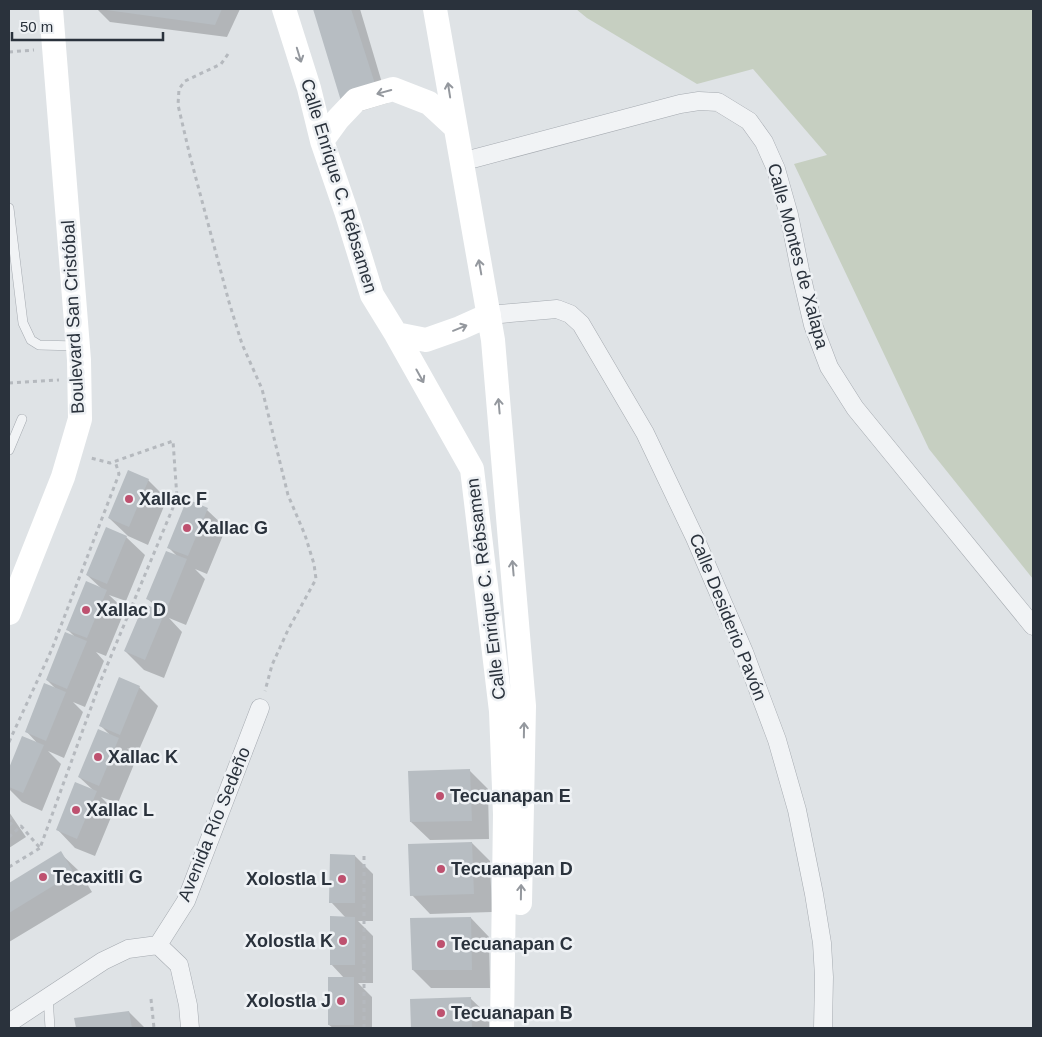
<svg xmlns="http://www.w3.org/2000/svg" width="1042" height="1037" viewBox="0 0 1042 1037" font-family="Helvetica,sans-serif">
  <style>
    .green { fill: #c6cfc1 }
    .shadow { fill: #0003 }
    .building { fill: #b7bdc2 }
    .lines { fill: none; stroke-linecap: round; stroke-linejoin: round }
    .lane-casing { stroke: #a5aab0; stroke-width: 10 }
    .street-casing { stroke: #a5aab0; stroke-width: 19 }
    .path { stroke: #b5b9be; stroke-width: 3; stroke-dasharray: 4 4; stroke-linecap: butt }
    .lane { stroke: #f1f3f5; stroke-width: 9 }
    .street { stroke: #f1f3f5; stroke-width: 18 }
    .secondary { stroke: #fff; stroke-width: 24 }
    .oneway { stroke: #94989e }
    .poi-dot { fill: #be516f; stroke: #eef1f4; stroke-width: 2 }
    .labels { text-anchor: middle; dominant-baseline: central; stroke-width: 5; stroke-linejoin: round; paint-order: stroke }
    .street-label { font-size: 18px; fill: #2a323c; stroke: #eef1f4 }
    .poi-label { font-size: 18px; font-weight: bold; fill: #2a323c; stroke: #eef1f4; text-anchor: start }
  </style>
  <rect width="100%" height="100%" fill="#dfe3e6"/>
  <path class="green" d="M576 9H1033V579L929 449 794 164 827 155 753 69 697 84 587 18Z"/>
  <path class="shadow" d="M97 9H240L227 37 110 22Z
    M314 9H360L388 103 355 113 342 100Z
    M148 480 167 499 148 545 128 536 109 518Z
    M207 510 226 528 207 574 195 569 205 579 186 625 169 618 182 632 164 678 144 670 125 651 161 612 147 598 178 557 168 547Z
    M126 537 145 555 126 601 109 595 125 610 106 656 96 652 104 661 85 707 73 702 83 712 64 758 48 751 61 764 42 811 22 802 9 789V772L23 738 39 745 26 731 57 690 47 680 76 638 67 629 103 590 87 575Z
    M139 687 158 706 138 752 127 748 137 757 118 803 101 797 114 810 95 856 75 848 57 829 93 790 79 777 110 735 100 725Z
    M469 770 488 789 489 839 430 840 411 822Z
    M9 812 26 837 9 848Z
    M472 843 490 861 492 912 430 914 412 895Z
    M60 853 79 871 92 892 9 942V884Z
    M355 856 373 874V921H358L373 936V983H358L372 997V1028H333L329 1025 344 978 331 964 346 918 331 902Z
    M471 918 489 937 490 988H431L413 970Z
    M470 998 489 1016V1028H412L411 1000Z
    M129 1012 145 1028H77L76 1019Z"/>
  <path class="building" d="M99 9H222L215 25Z
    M313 9H351L377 90 341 101Z
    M128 470 149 479 129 527 108 518Z
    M187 499 208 508 188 556 167 548Z
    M106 527 127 536 107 584 86 575Z
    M166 551 187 559 167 608 146 599Z
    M86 581 107 590 87 638 66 630Z
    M144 604 165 612 145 660 124 651Z
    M65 632 87 641 67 689 46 680Z
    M119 677 140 686 120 735 99 726Z
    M44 683 66 692 46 741 25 732Z
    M98 729 119 738 99 786 78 777Z
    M22 736 44 745 23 793 9 787V768Z
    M470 769 472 821 410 822 408 771Z
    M75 782 97 791 77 839 56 830Z
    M472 842 474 894 410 896 408 844Z
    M61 851 74 873 9 913V883Z
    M330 854 355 855V903H329Z
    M330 916 355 917V965H330Z
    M471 917 472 970H412L410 918Z
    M328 977H354V1025H328Z
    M471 997 472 1028H411L410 999Z
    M129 1011 132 1028H76L74 1018Z"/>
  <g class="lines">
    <g class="lane-casing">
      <path id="lane" d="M9 208 23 323 31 340 39 345 77 346
        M9 450 22 419
        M48 996 50 1028"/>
    </g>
    <g class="street-casing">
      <path id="street" d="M461 162 680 104 699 101 718 102 749 121 764 142 776 169 789 215 800 270 813 325 829 367 855 408 1033 626
        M489 315 557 309 570 314 581 324 645 433 695 538 744 652 777 740 797 810 814 894 822 943 824 977 823 1028
        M158 945 179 965 188 1005 190 1028
        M9 1023 103 961 128 949 158 945 186 901 260 708"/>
    </g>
    <path class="path" d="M9 52 34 50
      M228 54 221 64 185 81 179 89 178 105 190 156 229 302 242 344 262 389 288 495 305 535 314 564 316 579 288 630 272 665 265 691
      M9 383 59 380
      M9 742 52 649 119 474 115 461
      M9 825 13 822 10 817
      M9 837 21 826 40 848 101 680 177 498 173 441 110 463 91 458
      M9 867 40 848
      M151 999 154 1028
      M364 1028V855"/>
    <use href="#lane" class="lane"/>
    <use href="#street" class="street"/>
    <path class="secondary" d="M284 9 309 88 322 141 346 211 372 295 396 334 472 469 501 711 505 814 502 1028
      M435 9 493 340 524 706 520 903
      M322 141 338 119 356 100 393 89 429 103 455 127
      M396 334 426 340 460 328 489 315
      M9 613 63 477 80 419 79 360 51 9"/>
  </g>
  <defs><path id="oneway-shaft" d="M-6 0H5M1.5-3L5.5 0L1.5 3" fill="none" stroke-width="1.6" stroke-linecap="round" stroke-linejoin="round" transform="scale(1.25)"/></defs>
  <g class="oneway">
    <use href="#oneway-shaft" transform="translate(299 55) rotate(73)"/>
    <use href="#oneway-shaft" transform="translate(449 90) rotate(-99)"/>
    <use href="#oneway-shaft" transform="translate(384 92) rotate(165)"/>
    <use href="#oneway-shaft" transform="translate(480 267) rotate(-100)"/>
    <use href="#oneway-shaft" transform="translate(460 328) rotate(-22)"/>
    <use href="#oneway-shaft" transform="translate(420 376) rotate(61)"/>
    <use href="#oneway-shaft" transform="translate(499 406) rotate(-95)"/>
    <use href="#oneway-shaft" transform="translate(513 568) rotate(-95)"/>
    <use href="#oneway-shaft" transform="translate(524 730) rotate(-89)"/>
    <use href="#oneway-shaft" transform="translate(521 892) rotate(-89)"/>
  </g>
  <g class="poi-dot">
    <circle cx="129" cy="499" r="5"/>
    <circle cx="187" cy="528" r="5"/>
    <circle cx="86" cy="610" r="5"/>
    <circle cx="98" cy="757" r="5"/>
    <circle cx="440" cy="796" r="5"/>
    <circle cx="76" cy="810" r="5"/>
    <circle cx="441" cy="869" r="5"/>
    <circle cx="43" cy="877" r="5"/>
    <circle cx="342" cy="879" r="5"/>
    <circle cx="343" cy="941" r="5"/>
    <circle cx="441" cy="944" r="5"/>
    <circle cx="341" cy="1001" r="5"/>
    <circle cx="441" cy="1013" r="5"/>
  </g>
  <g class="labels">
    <g class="street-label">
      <text transform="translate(339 186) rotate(73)">Calle Enrique C. Rébsamen</text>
      <text transform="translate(798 256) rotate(75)">Calle Montes de Xalapa</text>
      <text transform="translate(73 317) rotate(-93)">Boulevard San Cristóbal</text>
      <text transform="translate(486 589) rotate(-97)">Calle Enrique C. Rébsamen</text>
      <text transform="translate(728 617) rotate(68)">Calle Desiderio Pavón</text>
      <text transform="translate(214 824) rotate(-68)">Avenida Río Sedeño</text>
    </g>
    <g class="poi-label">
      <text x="139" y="499">Xallac F</text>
      <text x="197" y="528">Xallac G</text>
      <text x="96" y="610">Xallac D</text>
      <text x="108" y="757">Xallac K</text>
      <text x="450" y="796">Tecuanapan E</text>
      <text x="86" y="810">Xallac L</text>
      <text x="451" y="869">Tecuanapan D</text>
      <text x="53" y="877">Tecaxitli G</text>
      <text x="332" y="879" text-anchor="end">Xolostla L</text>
      <text x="333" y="941" text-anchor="end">Xolostla K</text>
      <text x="451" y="944">Tecuanapan C</text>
      <text x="331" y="1001" text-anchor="end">Xolostla J</text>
      <text x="451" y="1013">Tecuanapan B</text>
    </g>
  </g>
  <rect width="1042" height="1037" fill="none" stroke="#2a323c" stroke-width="20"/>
  <path d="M12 32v8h151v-8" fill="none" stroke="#2a323c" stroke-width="2.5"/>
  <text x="20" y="32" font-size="15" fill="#2a323c" stroke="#eef1f4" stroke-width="4" paint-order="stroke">50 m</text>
</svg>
